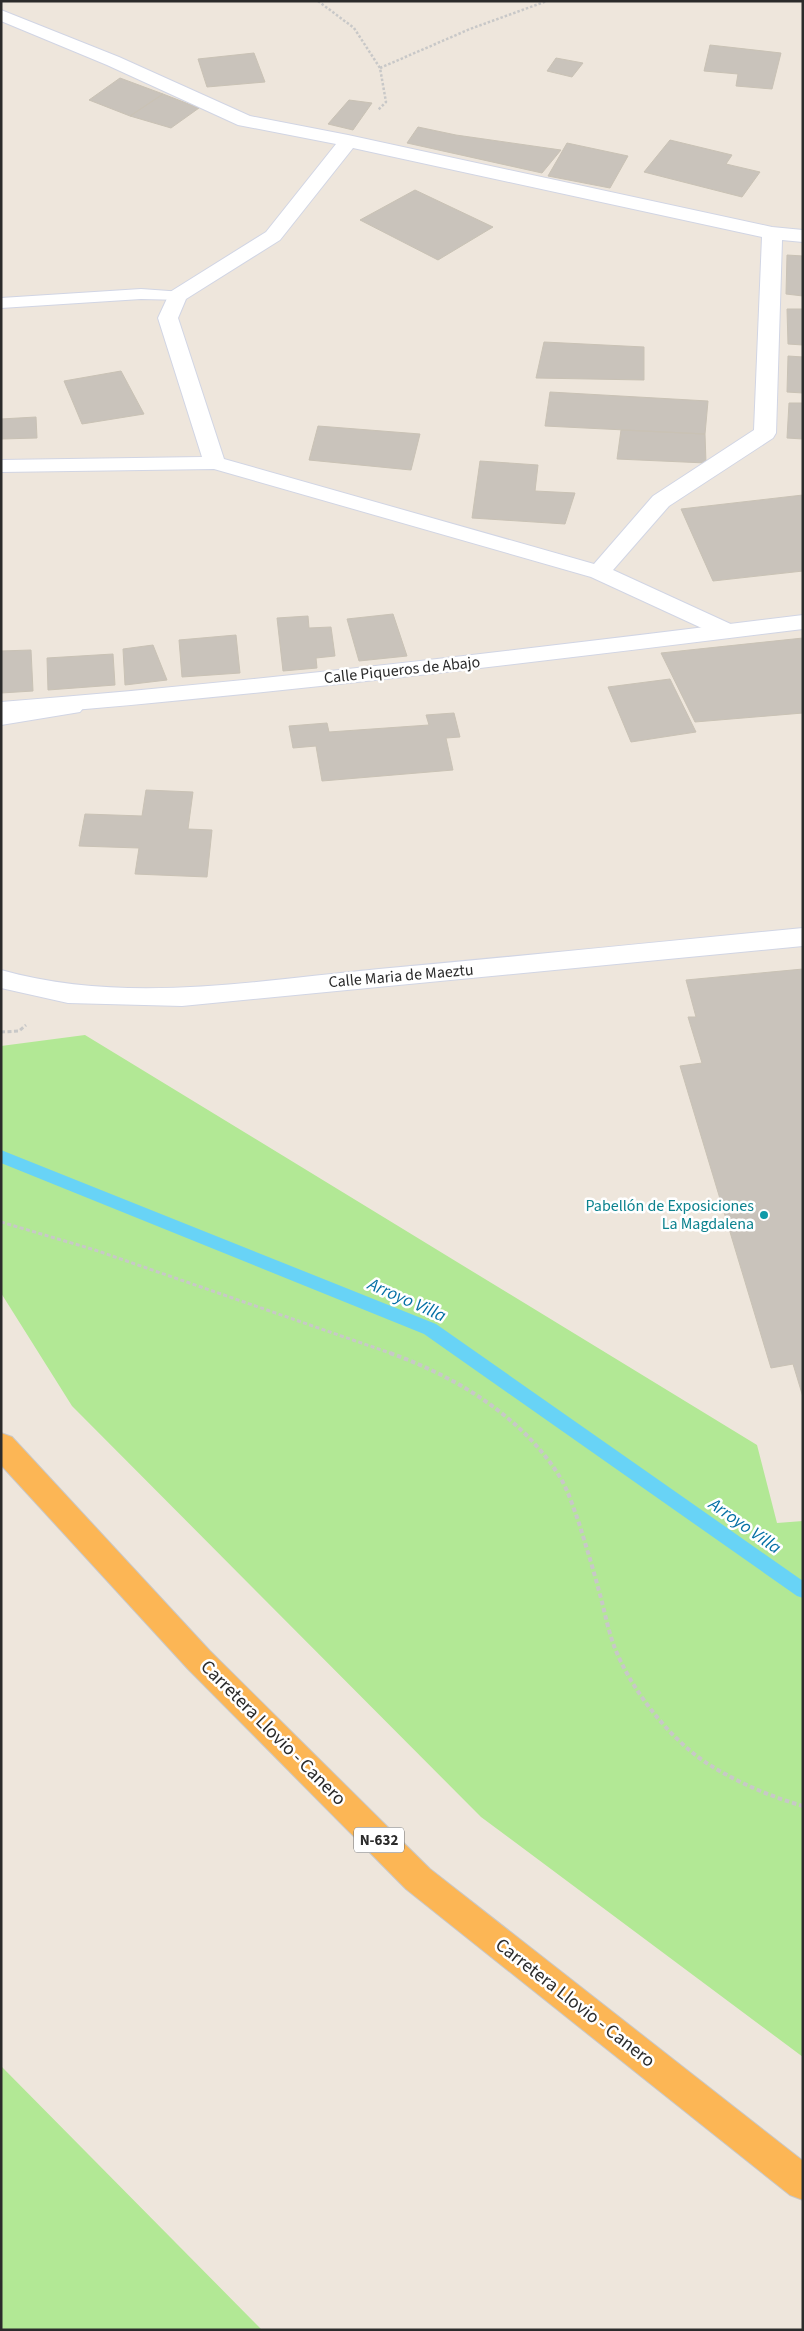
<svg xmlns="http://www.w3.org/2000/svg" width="804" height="2331" viewBox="0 0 804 2331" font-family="'Source Sans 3',sans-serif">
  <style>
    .green { fill: #b2e895 }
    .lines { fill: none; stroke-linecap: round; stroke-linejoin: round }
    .stream { fill: #68d3f6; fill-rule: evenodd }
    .building { fill: #c9c3bb; stroke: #c9c2b5 }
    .service-casing { stroke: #d1d5e4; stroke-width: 2 }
    .minor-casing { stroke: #d1d5e4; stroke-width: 2 }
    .tertiary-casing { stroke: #d1d5e4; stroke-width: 2 }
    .trunk-casing { stroke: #c8c8c8; stroke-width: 2 }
    .path-far2 { stroke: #c8c8c8; stroke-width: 2.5; stroke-dasharray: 2.5 2; stroke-linecap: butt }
    .path-far1 { stroke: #c8c8c8; stroke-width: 3; stroke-dasharray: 4 2.5; stroke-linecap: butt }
    .path { stroke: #c8c8c8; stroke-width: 4; stroke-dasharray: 4.5 3; stroke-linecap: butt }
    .service { fill: #fff; fill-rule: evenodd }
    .minor { fill: #fff; fill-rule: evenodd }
    .tertiary { fill: #fff; fill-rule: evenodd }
    .trunk { fill: #fcb655; fill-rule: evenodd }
    .culture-dot { fill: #0f9aa8; stroke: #fff; stroke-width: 2 }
    .labels { text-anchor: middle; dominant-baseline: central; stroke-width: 5; stroke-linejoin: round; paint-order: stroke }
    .shield { fill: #fff; stroke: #6b6b6b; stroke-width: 1 }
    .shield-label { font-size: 15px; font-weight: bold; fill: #2b2b2b }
    .street-label { font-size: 16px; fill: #2b2b2b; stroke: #fff }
    .culture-label { font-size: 16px; fill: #0d838f; stroke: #fff; text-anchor: end }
    .water-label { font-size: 18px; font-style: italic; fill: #0570a5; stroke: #fff }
    .near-street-label { font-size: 19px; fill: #2b2b2b; stroke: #fff }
  </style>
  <rect width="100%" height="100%" fill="#eee6dc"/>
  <path class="green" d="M85 1035 757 1445 777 1523 803 1521V2057L481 1817 72 1406 1 1293V1046Z
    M1 2066 262 2330H1Z"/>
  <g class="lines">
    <path class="stream" d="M1 1150 436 1324 803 1581V1598L797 1596 424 1334 1 1163Z"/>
  </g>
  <path class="building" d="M710 45 781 53 772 89 736 86 738 74 704 71Z
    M254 53 265 82 207 87 198 59Z
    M556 58 583 63 572 77 547 71Z
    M120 78 163 94 130 116 89 100Z
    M163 94 199 108 171 128 130 116Z
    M349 100 372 103 353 130 328 124Z
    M418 127 456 135 561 150 542 173 407 143Z
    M670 140 732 155 726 164 760 172 742 197 644 172Z
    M567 143 628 156 610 188 548 176Z
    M415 190 493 227 438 260 360 220Z
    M787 255 803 256V296L786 294Z
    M787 309H803V345L788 344Z
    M544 342 644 347V380L536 378Z
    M788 356 803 357V393L787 392Z
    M121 371 144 414 82 424 64 381Z
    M550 392 708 401 705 434 545 426Z
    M789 403H803V439L787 438Z
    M36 417 37 438 1 439V419Z
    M318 426 420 434 411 470 309 460Z
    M621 430 705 434 706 463 617 459Z
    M480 461 538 465 535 491 575 493 565 524 472 518Z
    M803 495V571L713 581 681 509Z
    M393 614 407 656 359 661 347 619Z
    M308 616 309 628 331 627 335 656 316 658 317 668 283 671 277 618Z
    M236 635 240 673 182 677 179 640Z
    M803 638V713L695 722 661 653Z
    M153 645 167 680 125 685 123 649Z
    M31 650 33 691 1 693V651Z
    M113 654 115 685 48 690 47 658Z
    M670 679 696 732 631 742 608 687Z
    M454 713 460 737 446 738 453 770 322 781 316 746 293 748 289 726 327 723 329 732 429 725 426 715Z
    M146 790 193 792 188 829 212 830 207 877 135 874 139 848 79 846 85 814 142 816Z
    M803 969V1397L793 1364 771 1368 680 1066 702 1063 688 1017H696L686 980Z"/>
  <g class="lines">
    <g class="service-casing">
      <path id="service" d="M141 289 183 292 186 296 183 300 141 299 1 308V298Z"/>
    </g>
    <g class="minor-casing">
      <path id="minor" d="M1 10 119 57 250 116 348 135 772 227 803 230V242L782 240 776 433 773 438 669 506 613 570 735 626 738 631 735 636 727 638 719 636 591 577 214 469 1 472V460L202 457 158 318 170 292 266 232 336 144 238 125 107 65 1 21ZM353 148 762 237 754 430 653 496 594 564 224 459 178 318 186 299 280 240Z
        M72 700 80 702 84 707 80 712 1 725V711Z
        M803 928V946L182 1006 68 1003 1 988V970C125 1005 254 981 379 969 520 956 662 942 803 928Z"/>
    </g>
    <g class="tertiary-casing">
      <path id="tertiary" d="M803 615V629C536 662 269 695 1 716V702C269 681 536 648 803 615Z"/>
    </g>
    <g class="trunk-casing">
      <path id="trunk" d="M1 1433 12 1437 210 1651 430 1869 803 2161V2200L790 2195 406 1889 188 1669 1 1465Z"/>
    </g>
    <path class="path-far2" d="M318 1 354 28 380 68 386 102 378 110
      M380 68 470 29 547 1"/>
    <path class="path-far1" d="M1 1032 19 1031 26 1025
      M1 1222 95 1250 393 1354"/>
    <path class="path" d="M390 1353C454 1376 520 1415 558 1474 568 1489 573 1507 579 1523 586 1546 593 1568 599 1591 604 1608 607 1626 613 1643 629 1688 672 1743 713 1767 741 1784 772 1797 803 1806"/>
    <use href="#service" class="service"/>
    <use href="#minor" class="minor"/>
    <use href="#tertiary" class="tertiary"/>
    <use href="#trunk" class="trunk"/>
  </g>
  <circle class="culture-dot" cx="764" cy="1215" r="5"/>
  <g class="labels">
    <rect class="shield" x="354" y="1827.5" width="50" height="25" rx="4"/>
    <g class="shield-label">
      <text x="379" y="1840">N-632</text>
    </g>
    <g class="street-label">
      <text transform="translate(402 670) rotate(-6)">Calle Piqueros de Abajo</text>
      <text transform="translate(401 976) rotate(-5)">Calle Maria de Maeztu</text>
    </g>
    <g class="culture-label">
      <text x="754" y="1206">Pabellón de Exposiciones<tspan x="754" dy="18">La Magdalena</tspan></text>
    </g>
    <g class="water-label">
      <text transform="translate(407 1300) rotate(24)">Arroyo Villa</text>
      <text transform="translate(745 1526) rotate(35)">Arroyo Villa</text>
    </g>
    <g class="near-street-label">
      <text transform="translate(273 1733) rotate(45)">Carretera Llovio - Canero</text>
      <text transform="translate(575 2003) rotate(38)">Carretera Llovio - Canero</text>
    </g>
  </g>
  <rect width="804" height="2331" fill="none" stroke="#2b2b2b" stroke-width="5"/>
</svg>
